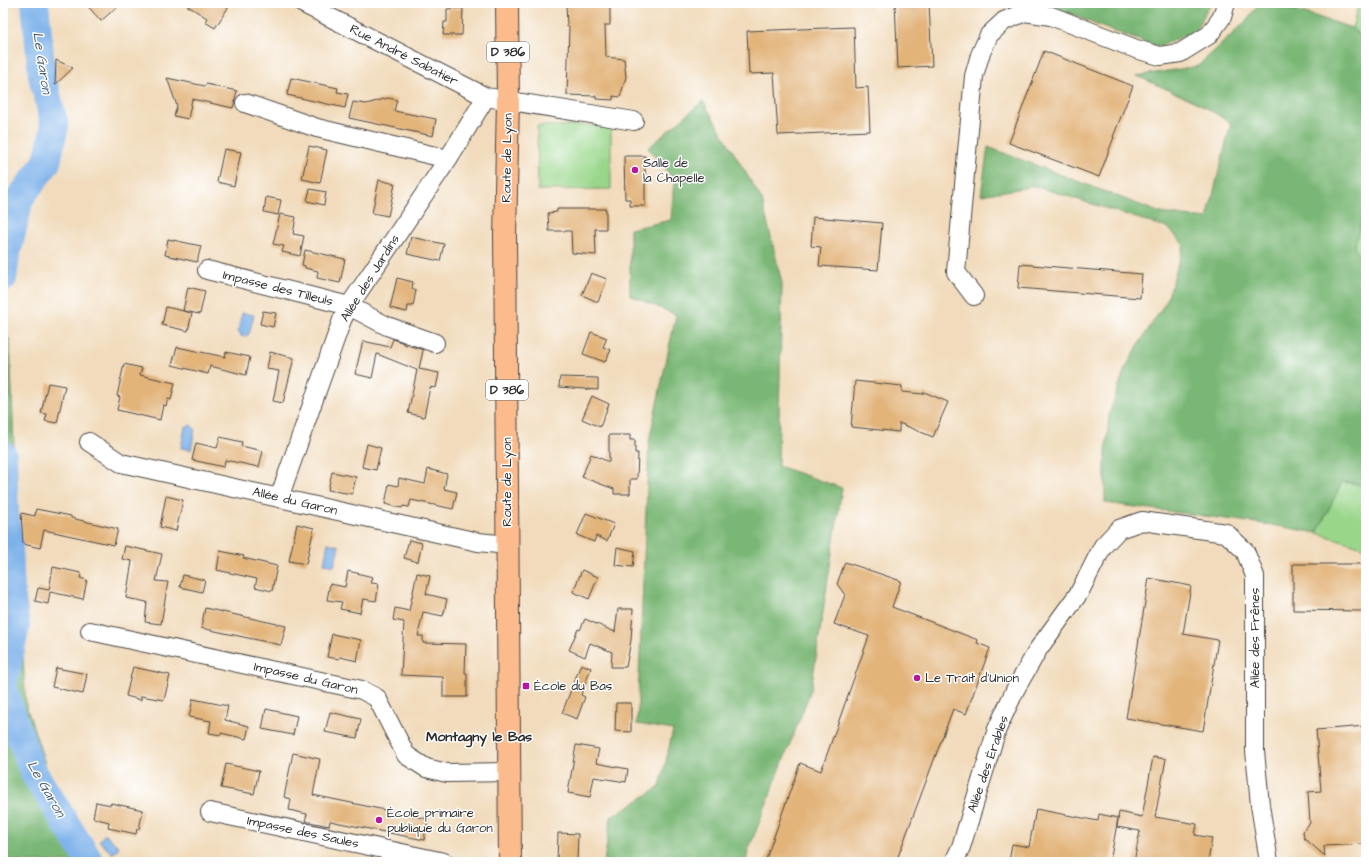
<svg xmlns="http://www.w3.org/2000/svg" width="1369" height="865" viewBox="0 0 1369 865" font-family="'Architects Daughter',sans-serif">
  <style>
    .green { fill: #99d68a; stroke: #62805a }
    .forest { fill: #7ab776; stroke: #527150 }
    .water { fill: #7bb1ea; stroke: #536e8a }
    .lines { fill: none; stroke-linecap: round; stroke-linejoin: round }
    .river { stroke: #7bb1ea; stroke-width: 28 }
    .building { fill: #e2b47a }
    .minor-casing { stroke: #494541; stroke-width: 20 }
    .primary-casing { stroke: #494541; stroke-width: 24 }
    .minor { stroke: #fff; stroke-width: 18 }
    .primary { stroke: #fbbb8d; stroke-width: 22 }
    .poi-dot { fill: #b5179e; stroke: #fff; stroke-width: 1.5 }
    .labels { text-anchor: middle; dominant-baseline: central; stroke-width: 3; stroke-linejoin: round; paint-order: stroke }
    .shield { fill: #fff; stroke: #6b6b6b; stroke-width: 1 }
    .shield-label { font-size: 12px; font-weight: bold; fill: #2b2b2b }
    .street-label { font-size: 13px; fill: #2b2b2b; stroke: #fff }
    .poi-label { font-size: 13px; fill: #2b2b2b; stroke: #fff; text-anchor: start }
    .water-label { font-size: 14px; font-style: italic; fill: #475a6e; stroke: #fff }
    .neighbourhood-label { font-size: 14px; font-weight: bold; fill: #2b2b2b; stroke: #fff }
  </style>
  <rect width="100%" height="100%" fill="#fff"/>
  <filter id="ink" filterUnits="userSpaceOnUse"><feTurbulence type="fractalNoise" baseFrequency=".025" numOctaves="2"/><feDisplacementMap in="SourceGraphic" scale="8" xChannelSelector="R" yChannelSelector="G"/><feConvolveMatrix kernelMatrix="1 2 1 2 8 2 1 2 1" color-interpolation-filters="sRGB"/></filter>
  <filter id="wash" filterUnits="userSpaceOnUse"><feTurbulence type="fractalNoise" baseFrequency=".012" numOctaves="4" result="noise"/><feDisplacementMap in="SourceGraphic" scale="16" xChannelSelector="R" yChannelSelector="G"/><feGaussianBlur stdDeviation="0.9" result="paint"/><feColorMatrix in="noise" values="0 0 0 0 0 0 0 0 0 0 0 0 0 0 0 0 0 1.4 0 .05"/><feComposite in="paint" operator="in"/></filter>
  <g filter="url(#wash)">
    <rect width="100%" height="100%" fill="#f1dbbc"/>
    <path class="green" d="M1359 3H1366V41L1352 28Z
      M611 125V189L538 190 537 126Z
      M1366 204V265L1354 248Z
      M1342 482 1366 485V548L1317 533Z"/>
    <path class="forest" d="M1010 3H1211L1195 31 1158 47 1102 27 1045 3 1010 6Z
      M1260 3H1274L1352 28 1366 41V204L1354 248 1366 265V485L1342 482 1317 533 1272 525 1105 503V465L1109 415 1124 371 1139 344 1167 300 1184 245 1168 228 1035 186 981 195 988 147 1161 213 1207 219 1231 123 1200 104 1137 76 1198 66 1245 22Z
      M703 101 762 200 782 283 778 466 842 488 811 690 748 851 746 862H604L611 817 660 787 673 730 637 724 649 441 676 315 630 295V229L671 220 674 180 648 148Z
      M3 335 10 339 20 609 26 705 55 794 98 862H3Z"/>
    <path class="water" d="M242 313 254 315 249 334 245 337 241 336 240 333 238 332Z
      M191 425 195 429 191 450 181 448 185 427Z
      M328 543 339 546 334 566 324 564Z
      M105 834 119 847 113 854 99 841Z"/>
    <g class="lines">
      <path class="river" d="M3 278 6 257 20 198 47 162 55 126 42 76 35 3
        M3 455 5 513 9 546 11 594 16 626 3 686
        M3 688 32 770 90 862"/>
    </g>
    <g id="blocks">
      <path class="building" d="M85 3H121L101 21Z
        M183 3H231L215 28 205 22 207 18Z
        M566 3H610V25H605L606 57 624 59 626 77 620 97 613 96V100L596 99V96L567 95 569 26H567Z
        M895 3H929L932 66 898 68Z
        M463 8 462 35H443L444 22H447V9Z
        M854 27 856 88 868 87 870 131 778 135 774 73 749 74 747 31Z
        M1044 51 1133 86 1113 137H1114L1099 177 1009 143Z
        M56 60 73 68 55 85Z
        M167 78 205 86 206 84 237 91 233 108 192 99 188 119 174 116 177 106Z
        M291 78 338 88 337 92 348 94 345 108 287 95Z
        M388 98 397 100 394 111 436 119 433 136 349 118 353 102 366 104Z
        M309 146 327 150 320 183 302 179Z
        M224 149 241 152 234 186 217 182Z
        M624 156H645V206H630V199H625Z
        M379 180 395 184 388 216 372 213Z
        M310 189 326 192 324 205 307 201Z
        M266 197 281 200 278 215 264 212Z
        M557 209H606V229H595L596 255 572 253 571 231H549L548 213 557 212Z
        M280 214 296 217 293 234 304 236 300 256 282 252 284 246 273 244Z
        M813 217 882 223 878 270 819 266 821 247 811 246Z
        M411 237 444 244 440 261 407 254Z
        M168 239 201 246 197 262 165 255Z
        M305 250 345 259 340 283 317 278 318 271 305 268V266L302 265Z
        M1020 264 1142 274 1140 298 1018 288Z
        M591 273 607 279 598 302 582 295Z
        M397 278 413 282 412 289 416 290 413 306H408L407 312 390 308Z
        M188 287 205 291 200 314 183 311Z
        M166 307 192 313 188 331 162 325Z
        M263 311 276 313 273 327 260 324Z
        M591 332 607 338 603 347 611 350 605 362 583 354Z
        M393 339 404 343V344L423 350 419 369 439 373 436 388 430 387 424 417 408 413 417 370 377 354 372 378 355 374 363 341 390 347Z
        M177 347 225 357 226 352 250 357 246 375 210 366 208 374 172 365Z
        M270 352 294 358 283 403 273 401 279 371 267 369Z
        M124 364 142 368 140 375 175 383 171 400 168 399 166 406 163 405 160 420 117 410 120 397 117 396Z
        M560 377 598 378V390L559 387Z
        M855 381 902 386V392L923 394 924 392 948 402 933 437 899 423V432L851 427Z
        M48 383 65 386 57 423 45 421 47 414 41 413Z
        M592 396 609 404 600 427 582 419Z
        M609 435H630V440H635V453H638L637 479H630V494H614V489L582 477 591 454 609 462Z
        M220 437 242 442 241 446 263 451 259 467 225 460 224 467 192 460 196 443 217 448Z
        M367 444 381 448 376 470 362 467Z
        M428 469 447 474 444 489 457 492 453 509 411 500 409 507 403 506 402 508 385 504 389 484 398 486 399 478 425 484Z
        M332 472 356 477 352 494 328 490Z
        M166 496 183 500 176 531 160 527Z
        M36 509 71 516V518L118 529 114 545 44 530 40 548 23 544 21 513 35 516Z
        M586 513 614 524 607 541 596 536 594 542 577 535Z
        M297 524 314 528 306 564 289 561Z
        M409 540 422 543 418 562 404 558Z
        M125 546 162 554 156 581 168 582 161 624 145 622 147 602 126 598 132 561 122 559Z
        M617 547 635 551 633 567 615 565Z
        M220 551 244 556 243 558 277 566 272 591 255 587 257 579 217 570Z
        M845 562 901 581 892 607 978 640 977 643 990 648 966 714 953 709 896 862H765L800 763 821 771 869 636 834 624 845 595 837 584Z
        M1293 564H1364L1363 611 1293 610Z
        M53 567 81 573 80 578 87 580 83 599 50 592 48 604 35 601 38 588 49 590Z
        M582 570 598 577 589 599 573 592Z
        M348 571 373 577 371 583 379 584 376 601 363 599 360 613 340 609 342 602 327 600 330 584 345 587Z
        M417 573 430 576 426 594 447 599 443 616 423 612 418 636H423V643L466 644 465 673H467V697H443V677L401 675 404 622 393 620 395 608 409 611Z
        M183 575 205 580 202 592 180 587Z
        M1149 578 1191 586 1183 634 1218 640 1203 731 1126 718Z
        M205 608 286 626 281 645 201 628Z
        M618 609H633L631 640 626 667H611L612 652 590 643 585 657 569 650 578 629 580 630 585 619 615 632Z
        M332 634 361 640 357 661 340 657 339 659 327 657Z
        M581 664 591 668 581 695 585 697 577 719 562 713Z
        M133 667 170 675 164 700 141 696V700L126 696Z
        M56 668 87 674 83 694 52 687Z
        M193 699 228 706 225 720 249 726 246 739 221 733V735L209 733 211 721 189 717Z
        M616 703H631V732L615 731Z
        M266 709 297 716 293 735 262 729Z
        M330 712 361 719 357 738 325 732Z
        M1366 726V739H1365L1366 844 1324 846 1325 856 1304 838 1303 831 1310 823 1308 792 1321 791 1316 730Z
        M576 745 599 749 596 763 628 769 626 782 594 777 590 797 568 793Z
        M293 753 320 759 313 795 428 819 424 840 330 821 329 826 305 821 307 814 289 810 291 799 284 797Z
        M1153 757 1166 759 1155 817 1197 824 1195 835 1212 838 1208 862H1134L1140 831 1117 827 1119 812 1142 817Z
        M226 764 259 771 254 794 221 788Z
        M96 802 111 805V803L143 810 139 829H137L136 834 108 828 109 822 93 818Z
        M1036 809 1098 821 1099 814 1118 818 1110 862H1009L1012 844 1029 847Z
        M558 833 578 834 577 862H557Z"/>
    </g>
  </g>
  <g filter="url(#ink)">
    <use href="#blocks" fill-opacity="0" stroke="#494541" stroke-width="1"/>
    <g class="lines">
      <g class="minor-casing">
        <path id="minor" d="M302 3 486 97 634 121
          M245 103 317 128 448 159
          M207 270 349 306 387 326 435 343
          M974 296 956 272 974 76 980 55 989 35 1004 21 1025 12 1051 16 1136 49 1160 56 1180 53 1209 35 1222 17 1226 3
          M89 442 121 463 478 542 508 545
          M279 498 342 320 349 306 448 159 486 97
          M90 631 362 690 377 698 406 755 426 768 447 773 509 772
          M210 812 444 862
          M954 862 961 847 997 729 1016 688 1039 648 1079 593 1103 546 1119 529 1142 521 1226 533 1245 551 1255 576V751L1260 805 1269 862"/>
      </g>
      <g class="primary-casing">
        <path id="primary" d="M507 3 508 101 505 236 510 862"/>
      </g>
      <use href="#minor" class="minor"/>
      <use href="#primary" class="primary"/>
    </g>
  </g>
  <g class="poi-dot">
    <circle cx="635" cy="170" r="4"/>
    <circle cx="917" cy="678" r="4"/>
    <rect x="522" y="682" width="8" height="8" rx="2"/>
    <circle cx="379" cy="820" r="4"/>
  </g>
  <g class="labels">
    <g class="shield">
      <rect x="487" y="42" width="42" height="20" rx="3"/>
      <rect x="486" y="380" width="42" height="20" rx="3"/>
    </g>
    <g class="shield-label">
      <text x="508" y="52">D 386</text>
      <text x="507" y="390">D 386</text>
    </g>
    <g class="street-label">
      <text transform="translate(404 55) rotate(27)">Rue André Sabatier</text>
      <text transform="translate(507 158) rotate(-89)">Route de Lyon</text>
      <text transform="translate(370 278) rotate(-58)">Allée des Jardins</text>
      <text transform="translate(278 288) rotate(14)">Impasse des Tilleuls</text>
      <text transform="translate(507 482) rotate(-90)">Route de Lyon</text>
      <text transform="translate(295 501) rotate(13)">Allée du Garon</text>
      <text transform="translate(1255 638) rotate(-90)">Allée des Frênes</text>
      <text transform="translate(306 678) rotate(13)">Impasse du Garon</text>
      <text transform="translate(988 764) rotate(-71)">Allée des Érables</text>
      <text transform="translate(303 832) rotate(12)">Impasse des Saules</text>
    </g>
    <g class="poi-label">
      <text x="643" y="163">Salle de<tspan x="643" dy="15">la Chapelle</tspan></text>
      <text x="925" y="678">Le Trait d'Union</text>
      <text x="534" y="686">École du Bas</text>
      <text x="387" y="813">École primaire<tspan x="387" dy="15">publique du Garon</tspan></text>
    </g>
    <g class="water-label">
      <text transform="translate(42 63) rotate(81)">Le Garon</text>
      <text transform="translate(46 789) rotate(60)">Le Garon</text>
    </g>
    <g class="neighbourhood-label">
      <text x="479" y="737">Montagny le Bas</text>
    </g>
  </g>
  <rect width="1369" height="865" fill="none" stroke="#fff" stroke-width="16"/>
</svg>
